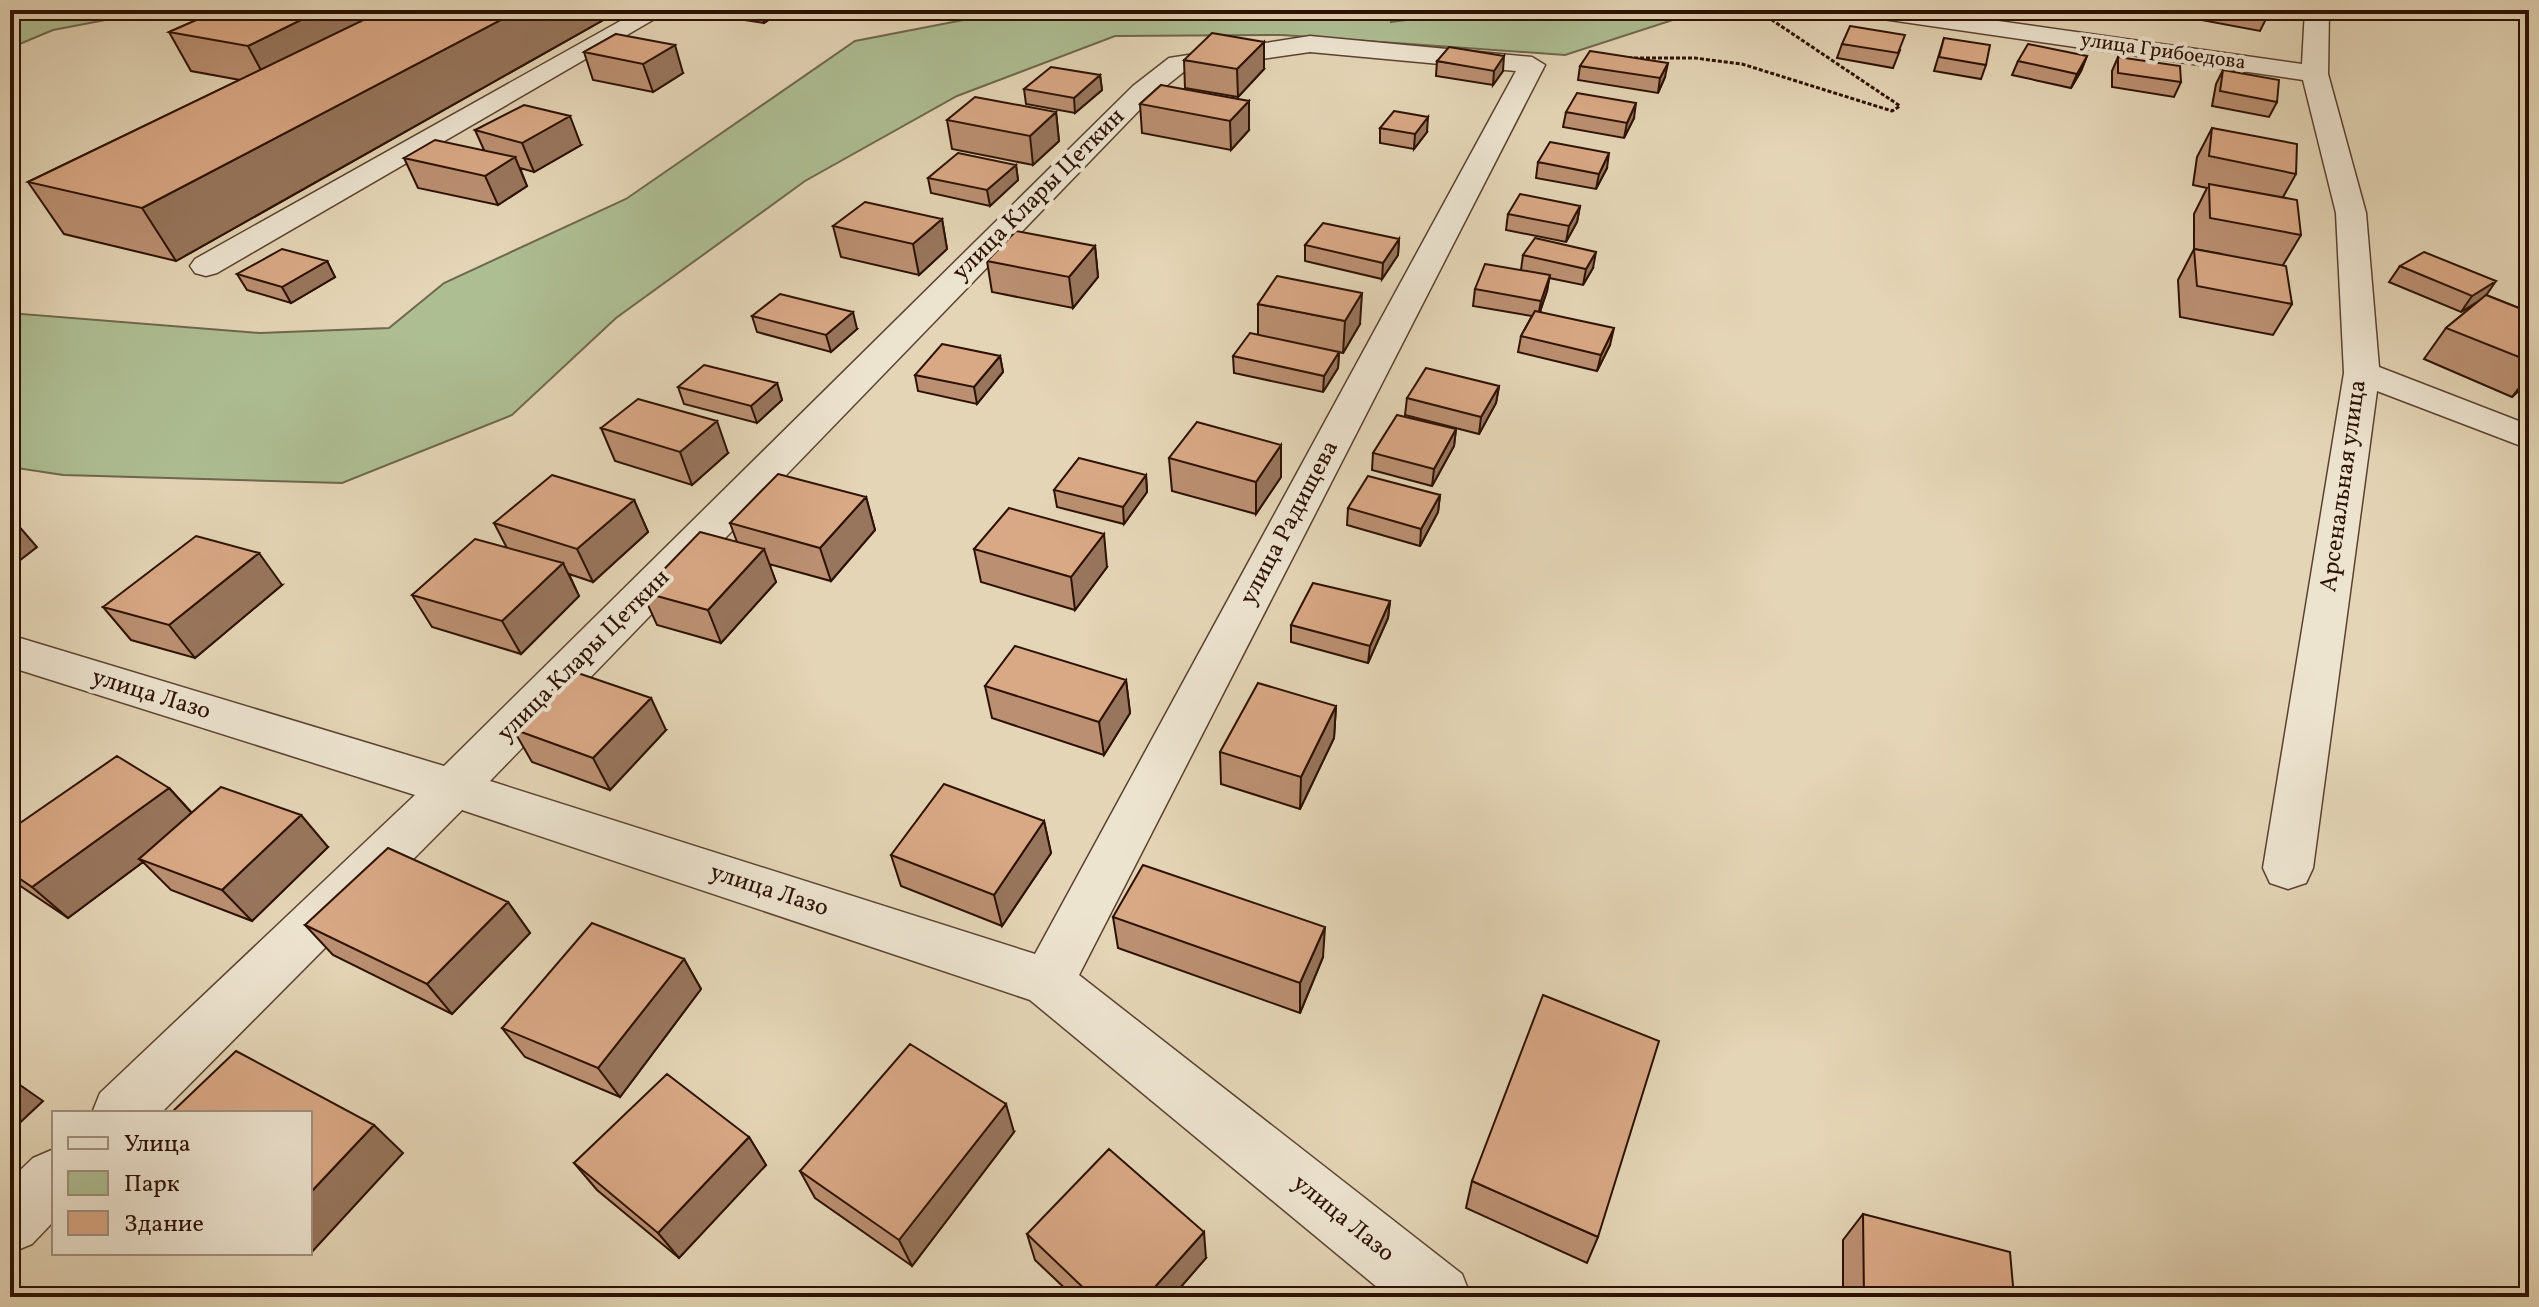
<svg xmlns="http://www.w3.org/2000/svg" width="2539" height="1307" viewBox="0 0 2539 1307" font-family="Vollkorn,serif">
  <style>
    .green { fill: #aebe93; stroke: #6e684c; stroke-width: 2 }
    .lines { fill: none; stroke-linecap: round; stroke-linejoin: round }
    .minor-casing { stroke: #5b4230; stroke-width: 3 }
    .path { stroke: #2d1104; stroke-width: 3; stroke-dasharray: 4 2; stroke-linecap: butt }
    .minor { fill: #ede4d0; fill-rule: evenodd }
    .wall { fill: #bb9072; stroke: #2d1104; stroke-width: 2 }
    .shaded-wall { fill: #98765d; stroke: #2d1104; stroke-width: 2 }
    .building { fill: #d9a885; stroke: #2d1104; stroke-width: 2 }
    .labels { text-anchor: middle; dominant-baseline: central; stroke-width: 8; stroke-linejoin: round; paint-order: stroke }
    .far-street-label { font-size: 20px; fill: #2d1104; stroke: #ede4d0 }
    .street-label { font-size: 24px; fill: #2d1104; stroke: #ede4d0 }
  </style>
  <rect width="100%" height="100%" fill="#e4d5b6"/>
  <filter id="stains"><feTurbulence type="fractalNoise" baseFrequency=".0025" numOctaves="4"/><feColorMatrix values="0 0 0 0 .2 0 0 0 0 .09 0 0 0 0 .02 0 0 0 .5 -.17"/></filter>
  <radialGradient id="worn" r=".72"><stop offset=".6" stop-color="#630" stop-opacity="0"/><stop offset="1" stop-color="#630" stop-opacity=".3"/></radialGradient>
  <path class="green" d="M10 10H100L111 19 53 30 10 48Z
    M1015 10H1391V22C1479 10 1590 0 1676 19L1565 55 1282 35 1115 36 957 96 805 181 616 318 512 415 342 483 63 475 10 467V313L260 333 389 328 444 283 626 199 855 41Z"/>
  <g class="lines">
    <g class="minor-casing">
      <path id="minor" d="M640 10H670L217 273 206 276 195 273 190 266 195 259Z
        M1857 10H1920L2302 64 2305 10H2329L2328 74 2366 213 2379 367 2529 425V449L2377 391 2313 868 2306 883 2288 889 2270 883 2263 868 2344 373 2336 213 2303 80 1869 17Z
        M1310 36 1532 57 1545 65 1079 975 1462 1274 1471 1297H1389L1030 1000 462 810 161 1113H92L100 1093 415 795 10 667V635L444 766 1133 86 1169 58ZM1310 52 1516 71 1035 954 490 781 1151 98 1186 70Z
        M54 1149V1221L32 1244 10 1253V1180L33 1158Z"/>
    </g>
    <path class="path" d="M1772 20 1822 10
      M1628 58H1695L1742 64 1892 111 1900 106 1772 20"/>
    <use href="#minor" class="minor"/>
  </g>
  <path class="wall" d="M219 10H621L176 261 64 234 28 182 240 80 191 71 169 32Z
    M711 10H784L764 23 713 15Z
    M2198 10H2268L2267 17 2260 31 2196 19Z
    M616 34 683 73 653 92 593 80 584 52Z
    M1944 38 1986 65 1981 79 1934 71Z
    M1842 44 1900 50 1893 68 1837 58Z
    M2087 56 2081 71 2071 88 2012 75 2018 61Z
    M2118 57 2181 82 2174 97 2112 87V71Z
    M1184 60 1264 69 1238 97 1185 88Z
    M1437 61 1503 71 1493 85 1436 76Z
    M1580 66 1665 77 1658 93 1578 80Z
    M2223 70 2277 102 2269 117 2212 106 2216 84Z
    M1100 75 1102 90 1075 113 1026 104 1024 89Z
    M1161 85 1249 130 1231 150 1142 133 1140 104Z
    M1056 112 1059 141 1033 165 952 149 947 120Z
    M1566 112 1634 118 1624 138 1563 127Z
    M1380 128 1427 132 1414 149 1380 143Z
    M2212 128 2296 174 2283 197 2301 235 2283 265 2292 304 2273 335 2180 317 2178 280 2194 249 2222 254 2194 249V214L2207 188 2193 185 2197 157Z
    M475 130 581 145 534 172 520 168 527 186 498 205 418 188 404 158 484 150Z
    M1538 162 1607 168 1596 189 1536 178Z
    M1016 165 1018 180 990 206 931 193 928 178Z
    M1580 206 1577 222 1566 242 1506 230 1508 214Z
    M942 219 947 249 919 275 841 257 833 226Z
    M1399 239 1398 255 1382 279 1305 261V245Z
    M1095 246 1098 277 1073 308 992 292 987 261Z
    M1523 255 1593 268 1583 285 1549 278 1547 291 1540 312 1610 345 1597 371 1518 352 1521 336 1532 316 1473 306 1475 289 1521 270Z
    M327 261 335 277 291 303 247 290 237 274Z
    M2400 266 2486 295 2529 312V381L2512 397 2424 359 2446 328 2479 301 2461 312 2389 282Z
    M1258 304 1360 324 1343 353 1339 352 1338 368 1323 392 1234 373 1233 356 1258 335Z
    M752 316 857 329 831 352 757 332Z
    M1000 356 1003 372 977 404 918 391 915 375Z
    M777 383 782 400 757 423 684 404 678 387Z
    M1499 386 1496 403 1479 434 1405 415 1407 398Z
    M601 428 728 453 692 485 615 461Z
    M1456 429 1454 446 1432 486 1372 470 1373 453Z
    M1281 445V477L1256 514 1172 491 1169 458Z
    M1146 475 1147 492 1124 524 1057 507 1054 490Z
    M1440 495 1438 512 1420 546 1347 525 1348 508Z
    M866 497 875 530 831 581 769 564 776 582 721 643 657 625 642 592 737 542 730 523Z
    M634 500 648 532 593 582 569 574 579 596 521 654 432 627 412 595 507 548 494 523Z
    M974 549 1107 567 1075 610 981 582Z
    M282 585 195 658 131 640 103 607Z
    M1390 601 1388 618 1368 663 1291 642V625Z
    M1126 680 1130 713 1104 755 992 718 985 686Z
    M1336 706 1334 738 1300 809 1221 784 1220 752Z
    M513 729 666 730 610 790 532 762Z
    M169 788 192 813 328 847 252 921 171 890 143 862 68 918 10 879V830Z
    M1044 821 1051 853 1002 926 901 886 891 855Z
    M508 902 530 933 452 1014 333 955 305 925Z
    M1113 917 1323 957 1300 1013 1118 948Z
    M684 959 701 989 620 1097 525 1057 502 1028Z
    M1014 1132 912 1266 815 1198 800 1171Z
    M749 1137 766 1165 679 1258 597 1190 574 1163Z
    M1472 1181 1598 1237 1587 1263 1466 1208Z
    M1863 1214 2014 1297H1843V1240Z
    M1027 1234 1206 1258 1172 1297H1074L1035 1260Z"/>
  <path class="shaded-wall" d="M321 10H414L269 85 248 46Z
    M520 10H621L176 261 142 208Z
    M761 10H784L764 23Z
    M1264 42V69L1238 97 1237 69Z
    M675 45 683 73 653 92 643 64Z
    M1504 56 1503 71 1493 85 1494 71Z
    M2087 56 2081 71 2071 88 2077 74Z
    M1668 63 1665 77 1658 93 1660 78Z
    M1100 75 1102 90 1075 113 1074 98Z
    M1249 101V130L1231 150 1230 121Z
    M1636 103 1634 118 1624 138 1627 123Z
    M1056 112 1059 141 1033 165 1030 136Z
    M570 116 581 145 534 172 522 143Z
    M1428 117 1427 132 1414 149 1415 134Z
    M1609 153 1607 168 1596 189 1599 174Z
    M515 157 527 186 498 205 485 176Z
    M1016 165 1018 180 990 206 987 190Z
    M1580 206 1577 222 1566 242 1569 226Z
    M942 219 947 249 919 275 913 244Z
    M1399 239 1398 255 1382 279 1383 263Z
    M1095 246 1098 277 1073 308 1069 277Z
    M1596 252 1593 268 1583 285 1586 269Z
    M327 261 335 277 291 303 282 287Z
    M1550 275 1547 291 1538 317 1541 301Z
    M2496 281 2485 297 2461 312 2472 296Z
    M1362 293 1360 324 1343 353 1345 321Z
    M853 312 857 329 831 352 826 335Z
    M1614 328 1610 345 1597 371 1601 355Z
    M1339 352 1338 368 1323 392 1324 376Z
    M1000 356 1003 372 977 404 974 387Z
    M2529 375V381L2512 397Z
    M777 383 782 400 757 423 751 406Z
    M1499 386 1496 403 1479 434 1481 417Z
    M717 421 728 453 692 485 680 452Z
    M1456 429 1454 446 1432 486 1434 469Z
    M1281 445V477L1256 514V482Z
    M1146 475 1147 492 1124 524 1123 507Z
    M1440 495 1438 512 1420 546 1421 529Z
    M866 497 875 530 831 581 820 548Z
    M634 500 648 532 593 582 577 549Z
    M10 516 37 547 10 568Z
    M1104 534 1107 567 1075 610 1071 577Z
    M764 549 776 582 721 643 708 610Z
    M259 553 282 585 195 658 169 625Z
    M563 563 579 596 521 654 502 621Z
    M1390 601 1388 618 1368 663 1370 646Z
    M1126 680 1130 713 1104 755 1099 722Z
    M651 698 666 730 610 790 593 758Z
    M1336 706 1334 738 1300 809 1301 777Z
    M169 788 198 820 139 859 143 862 68 918 32 887Z
    M301 815 328 847 252 921 222 890Z
    M1044 821 1051 853 1002 926 994 895Z
    M508 902 530 933 452 1014 427 984Z
    M1325 927 1323 957 1300 1013V983Z
    M684 959 701 989 620 1097 598 1068Z
    M10 1078 43 1101 10 1132Z
    M1006 1104 1014 1132 912 1266 899 1240Z
    M374 1125 403 1153 310 1254 308 1253H310V1193Z
    M749 1137 766 1165 679 1258 658 1233Z
    M1204 1232 1206 1258 1172 1297H1146Z"/>
  <path class="building" d="M219 10H321L248 46 169 32Z
    M384 10H520L142 208 28 182Z
    M2229 10H2268L2267 17Z
    M1850 26 1905 35 1898 53 1842 44Z
    M1212 33 1264 42 1237 69 1184 60Z
    M616 34 675 45 643 64 584 52Z
    M1944 38 1990 45 1986 65 1939 57Z
    M2028 44 2087 56 2077 74 2018 61Z
    M1449 47 1504 56 1494 71 1437 61Z
    M1590 51 1668 63 1660 78 1580 66Z
    M2118 57 2180 66 2181 82 2118 73Z
    M1051 67 1100 75 1074 98 1024 89Z
    M2223 70 2279 80 2277 102 2220 91Z
    M1161 85 1249 101 1230 121 1140 104Z
    M1577 93 1636 103 1627 123 1566 112Z
    M975 97 1056 112 1030 136 947 120Z
    M524 105 570 116 522 143 475 130Z
    M1394 111 1428 117 1415 134 1380 128Z
    M2212 128 2297 144 2296 174 2209 156Z
    M435 140 515 157 485 176 404 158Z
    M1550 142 1609 153 1599 174 1538 162Z
    M958 153 1016 165 987 190 928 178Z
    M2209 184 2297 200 2301 235 2210 218Z
    M1520 194 1580 206 1569 226 1508 214Z
    M865 202 942 219 913 244 833 226Z
    M1323 223 1399 239 1383 263 1305 245Z
    M1016 231 1095 246 1069 277 987 261Z
    M1535 238 1596 252 1586 269 1523 255Z
    M282 249 327 261 282 287 237 274Z
    M2194 249 2286 266 2292 304 2197 286Z
    M2424 252 2496 281 2472 296 2400 266Z
    M1485 264 1550 275 1541 301 1475 289Z
    M1277 276 1362 293 1345 321 1258 304Z
    M780 294 853 312 826 335 752 316Z
    M2486 295 2529 312V361L2446 328Z
    M1535 311 1614 328 1601 355 1521 336Z
    M1250 333 1339 352 1324 376 1233 356Z
    M942 344 1000 356 974 387 915 375Z
    M704 365 777 383 751 406 678 387Z
    M1426 368 1499 386 1481 417 1407 398Z
    M638 399 717 421 680 452 601 428Z
    M1397 415 1456 429 1434 469 1373 453Z
    M1197 422 1281 445 1256 482 1169 458Z
    M1079 458 1146 475 1123 507 1054 490Z
    M778 474 866 497 820 548 730 523Z
    M552 475 634 500 577 549 494 523Z
    M1368 476 1440 495 1421 529 1348 508Z
    M1009 508 1104 534 1071 577 974 549Z
    M700 532 764 549 708 610 642 592Z
    M196 536 259 553 169 625 103 607Z
    M475 539 563 563 502 621 412 595Z
    M1313 583 1390 601 1370 646 1291 625Z
    M1015 646 1126 680 1099 722 985 686Z
    M572 671 651 698 593 758 513 729Z
    M1258 683 1336 706 1301 777 1220 752Z
    M117 756 169 788 32 887 10 872V830Z
    M944 784 1044 821 994 895 891 855Z
    M221 787 301 815 222 890 139 859Z
    M388 848 508 902 427 984 305 925Z
    M1143 865 1325 927 1300 983 1113 917Z
    M592 923 684 959 598 1068 502 1028Z
    M1543 995 1659 1041 1598 1237 1472 1181Z
    M910 1044 1006 1104 899 1240 800 1171Z
    M236 1051 374 1125 310 1193V1113H171Z
    M667 1074 749 1137 658 1233 574 1163Z
    M1109 1149 1204 1232 1146 1297H1093L1027 1234Z
    M1863 1214 2010 1252 2014 1297H1864Z"/>
  <g class="labels">
    <g class="far-street-label">
      <text transform="translate(2163 52) rotate(8)">улица Грибоедова</text>
    </g>
    <g class="street-label">
      <text transform="translate(1039 195) rotate(-45)">улица Клары Цеткин</text>
      <text transform="translate(2344 486) rotate(-82)">Арсенальная улица</text>
      <text transform="translate(1290 523) rotate(-62)">улица Радищева</text>
      <text transform="translate(584 656) rotate(-45)">улица Клары Цеткин</text>
      <text transform="translate(151 695) rotate(17)">улица Лазо</text>
      <text transform="translate(769 891) rotate(18)">улица Лазо</text>
      <text transform="translate(1343 1219) rotate(39)">улица Лазо</text>
    </g>
  </g>
  <rect width="2539" height="1307" fill="none" stroke="#e4d5b6" stroke-width="40"/>
  <rect x="12" y="12" width="2515" height="1283" fill="none" stroke="#2d1104" stroke-width="4"/>
  <rect x="20" y="20" width="2499" height="1267" fill="none" stroke="#2d1104" stroke-width="2"/>
  <rect x="52" y="1111" width="260" height="144" fill="#ede4d0" stroke="#a0907e" stroke-width="2"/>
  <rect x="68" y="1137" width="40" height="12" fill="#ede4d0" stroke="#a0907e" stroke-width="2"/>
  <text x="124" y="1151" font-size="24" fill="#2d1104">Улица</text>
  <rect x="68" y="1171" width="40" height="24" fill="#aebe93" stroke="#a0907e" stroke-width="2"/>
  <text x="124" y="1191" font-size="24" fill="#2d1104">Парк</text>
  <rect x="68" y="1211" width="40" height="24" fill="#d9a885" stroke="#a0907e" stroke-width="2"/>
  <text x="124" y="1231" font-size="24" fill="#2d1104">Здание</text>
  <rect width="100%" height="100%" filter="url(#stains)"/>
  <rect width="100%" height="100%" fill="url(#worn)"/>
</svg>
